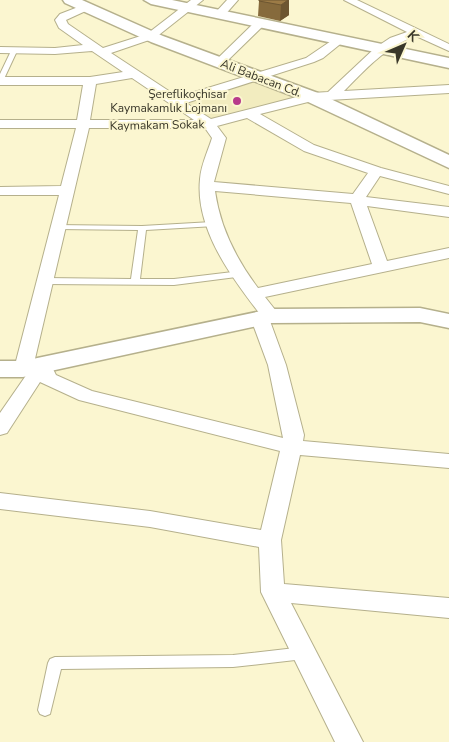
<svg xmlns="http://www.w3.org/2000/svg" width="449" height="742" viewBox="0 0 449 742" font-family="'Nunito Sans',sans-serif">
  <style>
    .built { fill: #f2ecbf }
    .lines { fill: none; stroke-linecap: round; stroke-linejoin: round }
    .lane-casing { stroke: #b5b08c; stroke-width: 2 }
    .street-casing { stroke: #b5b08c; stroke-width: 2 }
    .secondary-casing { stroke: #b5b08c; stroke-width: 3 }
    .lane { fill: #fff; fill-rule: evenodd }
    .street { fill: #fff; fill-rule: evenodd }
    .secondary { fill: #fff; fill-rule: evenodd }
    .wall { fill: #866a3c }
    .shaded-wall { fill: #6d5631 }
    .building { fill: #9c7b46; stroke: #6d5631 }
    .poi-dot { fill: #b73a8b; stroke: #fbf6d0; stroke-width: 2 }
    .labels { text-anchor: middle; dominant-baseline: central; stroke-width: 4; stroke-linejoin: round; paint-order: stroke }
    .far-street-label { font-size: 12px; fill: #393729; stroke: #fbf6d0 }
    .far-poi-label { font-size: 12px; fill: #393729; stroke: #fbf6d0; text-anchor: end }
  </style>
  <rect width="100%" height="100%" fill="#fbf6d0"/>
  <path class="built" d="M260 80 301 96 209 121 182 103Z"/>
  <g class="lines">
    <g class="lane-casing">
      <path id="lane" d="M14 49 17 51 3 81 0 83V74L11 51Z
        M212 222 216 224 215 226 146 230 140 279H174L241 271 244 272 245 274 244 276 174 285 45 284 41 281 45 278 131 279 138 230 58 229H55V225L142 226Z
        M304 647 309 649 311 653 309 657 304 659 233 667 61 669 50 714 45 716 40 714 38 710 48 663 50 659 55 657 233 655Z"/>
    </g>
    <g class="street-casing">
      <path id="street" d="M191 0H203L155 38 111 53 178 97 306 58 334 39H342L344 41 323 58 314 62 186 103 211 119 312 93 328 92 375 48 390 38 407 32 344 0H357L449 44V51L416 36C385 47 366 69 344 91L449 85V93L312 101 260 114 314 145 381 168 449 186V194L380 176 366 197 449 207V217L367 206 387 261 449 248V258L265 297 280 316 277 320 270 321 286 365 304 435 303 441 449 454V468L300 455 281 540 284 584 449 598V618L291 603 363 742H335L261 592 259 547 150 527 0 509V493L150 511 261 530 280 451 79 400 40 382 7 433 0 435V413L27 374 16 373 14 369 59 195H0V187L61 186 76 128H0V120H77L83 85H0V77H90L123 72 92 51 55 54 0 53V47L55 48 83 45 59 28 55 20 60 14 86 4 90 5V9L66 20 68 24 103 48 147 34ZM132 78 194 120H90L96 84ZM247 118 304 151 368 173 353 194 214 182 226 138 217 126ZM89 128H205L212 138C208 151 201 165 200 179 195 229 232 278 260 314L254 315 251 319 268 365 283 438 92 391 56 375 49 361 42 359 34 363ZM215 191 351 203 372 264 258 288C236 259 220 227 215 191Z
        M227 0H238L223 17H215V13Z
        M259 21 263 22V26L224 64H216V60L255 22Z"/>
    </g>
    <g class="secondary-casing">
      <path id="secondary" d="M63 0H82L163 36 318 93 449 155V168L306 101 151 42 65 3Z
        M144 0H172L449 58V68L151 4Z
        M420 308 449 314V328L420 322 271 323 23 377H0V361H23L271 309Z"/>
    </g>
    <use href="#lane" class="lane"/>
    <use href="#street" class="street"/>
    <use href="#secondary" class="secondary"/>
  </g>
  <path class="wall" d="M259 0H289V15L280 21 258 16 259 1Z"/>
  <path class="shaded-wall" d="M288 0H289V15L280 21 281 5Z"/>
  <path class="building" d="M259 0H288L281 5 259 1Z"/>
  <circle class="poi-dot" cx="237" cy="101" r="5"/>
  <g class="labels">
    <g class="far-street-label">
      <text transform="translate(261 78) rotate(21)">Ali Babacan Cd.</text>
      <text transform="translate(157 125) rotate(-1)">Kaymakam Sokak</text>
    </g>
    <g class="far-poi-label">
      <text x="227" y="94">Şereflikoçhisar<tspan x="227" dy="14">Kaymakamlık Lojmanı</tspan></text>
    </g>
  </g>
  <g transform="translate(404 45) rotate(45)" stroke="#fbf6d0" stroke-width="4" paint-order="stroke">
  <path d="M0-4L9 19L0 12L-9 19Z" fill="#393729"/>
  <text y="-8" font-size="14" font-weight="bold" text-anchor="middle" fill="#393729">K</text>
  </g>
</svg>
